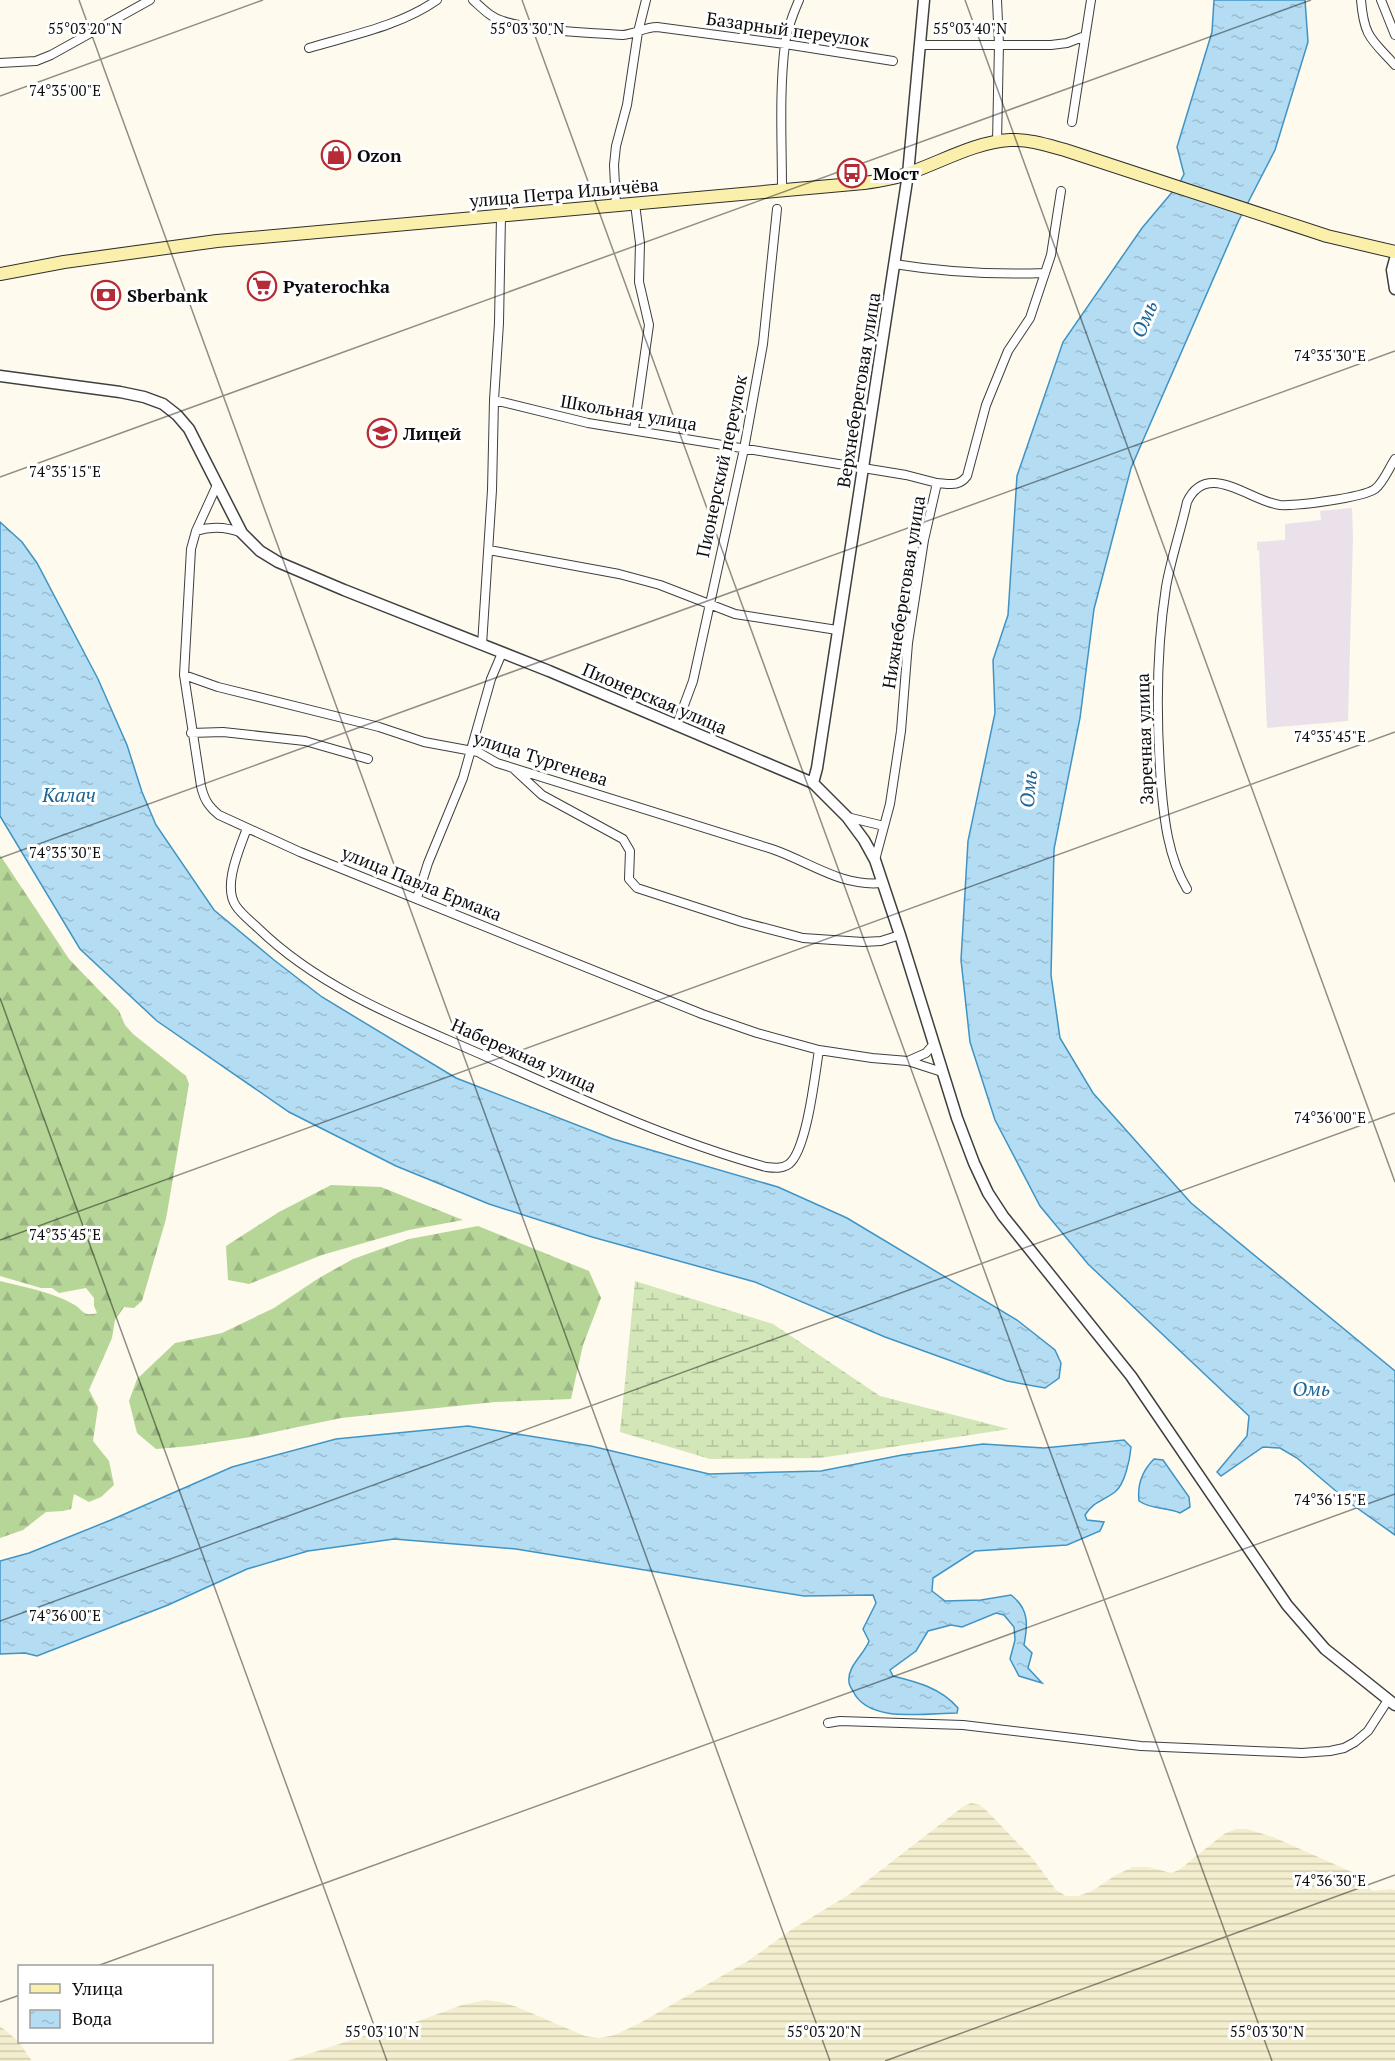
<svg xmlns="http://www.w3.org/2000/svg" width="1395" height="2061" viewBox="0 0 1395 2061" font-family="'PT Serif',serif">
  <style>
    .industrial { fill: #eae1eb }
    .farmland { fill: url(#farmland-rules) }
    .forest { fill: url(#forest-firs) }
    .wetland { fill: url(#wetland-marsh) }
    .water { fill: url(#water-ripples); stroke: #3f94c6; stroke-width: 1.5 }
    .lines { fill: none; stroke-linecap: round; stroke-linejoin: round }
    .minor-casing { stroke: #3f3f3f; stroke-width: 10 }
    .tertiary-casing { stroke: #3f3f3f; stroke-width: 13 }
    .secondary-casing { stroke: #2e2e2e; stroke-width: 14 }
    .minor { stroke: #fff; stroke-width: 8 }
    .tertiary { stroke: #fff; stroke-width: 10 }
    .secondary { stroke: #fbf0ab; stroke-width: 12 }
    .ticks { fill: none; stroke: #0c0c0c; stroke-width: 1.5; stroke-opacity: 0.45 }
    .labels { text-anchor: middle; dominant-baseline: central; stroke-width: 6; stroke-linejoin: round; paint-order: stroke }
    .street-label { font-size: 18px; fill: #0c0c0c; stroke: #fff }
    .poi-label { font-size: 18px; font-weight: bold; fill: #0c0c0c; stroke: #fff; text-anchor: start }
    .water-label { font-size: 20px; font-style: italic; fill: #1c6598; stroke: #fff }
    .ticks-label { font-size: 15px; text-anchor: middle; fill: #0c0c0c; stroke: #fff; stroke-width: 6; stroke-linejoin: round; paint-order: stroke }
  </style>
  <defs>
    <pattern id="farmland-rules" width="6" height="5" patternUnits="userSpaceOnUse" patternTransform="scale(1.5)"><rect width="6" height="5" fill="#f3eece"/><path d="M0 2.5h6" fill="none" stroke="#cfcbb0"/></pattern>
    <pattern id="forest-firs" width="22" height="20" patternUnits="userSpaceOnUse" patternTransform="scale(1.5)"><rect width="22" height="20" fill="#b6d698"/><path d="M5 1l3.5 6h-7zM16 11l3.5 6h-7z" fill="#9bb682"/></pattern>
    <pattern id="wetland-marsh" width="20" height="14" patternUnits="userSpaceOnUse" patternTransform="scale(1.5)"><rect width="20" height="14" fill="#d2e6b8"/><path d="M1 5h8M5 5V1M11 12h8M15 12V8" fill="none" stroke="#b3c49d"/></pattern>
    <pattern id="water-ripples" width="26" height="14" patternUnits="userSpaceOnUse" patternTransform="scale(1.5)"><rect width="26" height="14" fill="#b4ddf3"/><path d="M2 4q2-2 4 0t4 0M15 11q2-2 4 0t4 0" fill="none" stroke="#9abccf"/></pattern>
  </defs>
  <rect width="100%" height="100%" fill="#fefaed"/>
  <path class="industrial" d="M1352 508 1353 537 1348 721 1267 728 1259 550H1257V542L1285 540V524L1321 520 1320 511Z"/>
  <path class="farmland" d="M971 1803 980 1805 986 1810 1033 1859 1056 1890 1066 1896H1078L1092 1891 1116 1875 1133 1867H1148L1171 1873 1179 1870 1224 1834 1236 1829H1247L1273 1837 1361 1876 1364 1884 1373 1891 1391 1889 1395 1890V2061H287L373 2033 413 2023 462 2005 485 2000 501 2002 517 2007 585 2036 599 2038 615 2035 638 2024 748 1961 791 1930 850 1894 964 1806Z
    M0 2026 18 2041 32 2061H0Z"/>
  <path class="forest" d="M0 855 69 959 119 1011 125 1025 133 1034 186 1076 189 1084 166 1219 142 1301 134 1308 124 1307 115 1320 112 1338 89 1390 98 1407 93 1441 109 1461 114 1485 101 1497 89 1502 74 1494 71 1509 63 1511 46 1512 23 1530 0 1538V1281C24 1287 52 1292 73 1304 84 1310 82 1317 97 1313L94 1306V1298L86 1288 59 1293 52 1288H41L0 1276Z
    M331 1185 381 1187 463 1220 409 1230 322 1255 249 1284 228 1280 226 1246 279 1212Z
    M478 1226 589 1271 601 1298 583 1345 571 1399 495 1402 341 1418 251 1437 190 1446 156 1449 137 1433 129 1401 137 1379 175 1343 222 1333 274 1308 319 1278 353 1259 409 1239Z"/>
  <path class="wetland" d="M635 1281 773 1324 880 1396 1009 1429 820 1458 710 1459 620 1432Z"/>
  <path class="water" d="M1214 0H1305L1308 42 1275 150 1238 222 1131 468 1094 609 1080 718 1054 849 1051 975 1060 1038 1093 1093 1191 1203 1395 1371V1535L1350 1503 1297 1458 1280 1448 1263 1447 1221 1476 1217 1472 1247 1436 1249 1416 1088 1264 1040 1206 995 1120 970 1042 961 960 968 841 995 713 993 660 1008 615 1017 476 1063 342 1142 228 1179 184 1184 174 1177 147 1212 32Z
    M0 522 22 542 37 563 98 679 127 745 142 792 156 825 214 910 274 960 322 997 456 1078 613 1139 778 1187 847 1218 1017 1320 1055 1350 1061 1363 1059 1378 1045 1388 1007 1381 885 1337 755 1282 592 1237 489 1204 396 1166 289 1112 157 1021 80 949 0 816Z
    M468 1426 591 1446 709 1474 821 1471 902 1455 983 1444 1044 1448 1124 1440 1131 1447C1130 1459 1125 1484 1115 1492 1103 1501 1094 1501 1085 1515L1087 1520 1104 1522 1100 1531 1067 1545 975 1551 933 1578 932 1591 945 1601 981 1600 1011 1595C1029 1609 1028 1624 1024 1645L1032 1653 1028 1668 1042 1683 1019 1676 1010 1659 1015 1640 1014 1627 1004 1615 996 1613 962 1627 951 1625 928 1631 916 1651 890 1670 893 1676C917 1682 941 1688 958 1708L957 1713C927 1713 868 1724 853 1691 851 1688 849 1685 849 1682 847 1666 864 1655 869 1641L863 1629 876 1603 873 1595 804 1596 516 1549 394 1539 308 1551 247 1569 168 1605 37 1656 25 1653 0 1654V1561L29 1553 111 1520 232 1467 336 1439Z
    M1154 1459 1163 1460 1189 1497 1190 1507 1180 1513C1166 1507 1152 1510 1139 1501 1137 1484 1142 1471 1154 1459Z"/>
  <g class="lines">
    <g class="minor-casing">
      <path id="minor" d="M473 0C482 8 491 18 503 21 536 32 587 32 623 35 635 34 645 27 657 27L785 44 893 61
        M1361 0C1364 37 1371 39 1395 65
        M1381 0 1395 35
        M920 45H1051L1067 43 1085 36
        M309 48C352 35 400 26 437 0
        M0 63 36 61 51 55 150 0
        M1072 122 1091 0
        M997 142 999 44 997 0
        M782 190C782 142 779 92 785 44 787 29 793 14 799 0
        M616 206 614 165 616 146 627 105 638 32 646 0
        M894 264C944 272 995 275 1045 273
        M494 400 588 423 906 475 937 483
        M634 430 649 325 639 282 640 243 635 204
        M217 485 196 531 191 549 184 675 201 786C204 799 208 806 219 815L300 852 702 1014 757 1033 819 1050 872 1058 908 1061 942 1072
        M196 531C212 526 227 527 242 533
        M489 550 619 574 660 585 735 614 837 630
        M482 645 492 490 494 400 499 323 501 216
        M184 675 218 687 379 727 424 742 478 752 497 763 772 849C810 862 841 887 882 883
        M677 724 693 681 744 449 763 344 777 209
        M191 733 223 732 305 741 368 759
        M515 770 542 795 623 839 630 851 629 879 637 888 742 922 803 938 863 942 881 941 900 935
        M847 817 884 826
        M247 828C240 848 222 886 236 906 242 915 252 922 259 929 322 990 408 1022 487 1057 579 1098 669 1140 766 1167 774 1168 782 1169 789 1164 807 1150 815 1074 819 1050
        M875 860 890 804 901 731 908 643 924 540 937 483C950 484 959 487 967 476L986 405 1008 351 1030 318 1051 255 1061 191
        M1187 889C1168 857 1164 819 1161 783 1156 717 1156 652 1166 587 1171 558 1181 530 1187 502 1207 459 1251 502 1280 505 1296 506 1362 498 1375 489 1383 483 1389 468 1395 459
        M417 898 428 863 463 778 491 679 502 653
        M908 1061 926 1053 933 1045
        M828 1723 840 1721 963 1725 1141 1746 1302 1753 1330 1751 1344 1748 1355 1742 1368 1731 1388 1700"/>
    </g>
    <g class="tertiary-casing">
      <path id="tertiary" d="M1395 259 1392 270 1395 289
        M0 376 120 392 144 397 163 404 177 415 189 429 242 533 260 551 278 562 344 590 549 671 813 783 847 817 864 840 875 860 900 935 957 1118 974 1163 988 1193 1003 1216 1131 1376 1287 1605 1325 1649 1395 1705
        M813 783 817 768 908 174 924 0"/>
    </g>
    <g class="secondary-casing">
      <path id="secondary" d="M0 274 64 262 217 241 864 183C879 181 894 179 909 173 941 162 975 142 1010 140 1029 139 1047 145 1065 150L1327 236 1395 252"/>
    </g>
    <use href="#minor" class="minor"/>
    <use href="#tertiary" class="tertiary"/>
    <use href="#secondary" class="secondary"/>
  </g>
  <path class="ticks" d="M79 0 830 2061M522 0 1272 2061M965 0 1395 1182M0 96 263 0M0 477 1311 0M0 858 1395 351M0 998 387 2061M0 1240 1395 732M0 1621 1395 1113M97 1966 1395 1494M0 2002 20 1995M885 2061 1395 1875"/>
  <defs>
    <g id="shop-ring" transform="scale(1.5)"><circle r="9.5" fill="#fff" stroke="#b52c36" stroke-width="1.5"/><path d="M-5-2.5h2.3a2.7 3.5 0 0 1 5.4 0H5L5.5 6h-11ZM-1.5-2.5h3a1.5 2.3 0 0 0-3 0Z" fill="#b52c36"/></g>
    <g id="bus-ring" transform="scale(1.5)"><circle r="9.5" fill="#fff" stroke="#b52c36" stroke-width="1.5"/><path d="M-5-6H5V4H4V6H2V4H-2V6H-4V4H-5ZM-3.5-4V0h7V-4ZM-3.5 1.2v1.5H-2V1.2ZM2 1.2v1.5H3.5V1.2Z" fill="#b52c36"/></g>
    <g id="supermarket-ring" transform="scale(1.5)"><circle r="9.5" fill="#fff" stroke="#b52c36" stroke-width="1.5"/><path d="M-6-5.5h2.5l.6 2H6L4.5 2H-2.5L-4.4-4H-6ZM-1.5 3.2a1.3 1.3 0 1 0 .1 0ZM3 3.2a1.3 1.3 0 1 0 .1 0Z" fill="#b52c36"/></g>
    <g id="bank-ring" transform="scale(1.5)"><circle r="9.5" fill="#fff" stroke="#b52c36" stroke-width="1.5"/><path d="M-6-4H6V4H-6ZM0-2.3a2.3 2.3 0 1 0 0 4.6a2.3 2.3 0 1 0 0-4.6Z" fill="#b52c36"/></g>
    <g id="school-ring" transform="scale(1.5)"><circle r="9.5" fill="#fff" stroke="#b52c36" stroke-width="1.5"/><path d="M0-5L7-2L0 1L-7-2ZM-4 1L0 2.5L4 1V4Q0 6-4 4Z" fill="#b52c36"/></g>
  </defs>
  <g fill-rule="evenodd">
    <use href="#shop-ring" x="336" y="155"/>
    <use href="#bus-ring" x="852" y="173"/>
    <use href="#supermarket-ring" x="262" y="286"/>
    <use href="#bank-ring" x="106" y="295"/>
    <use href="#school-ring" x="382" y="433"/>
  </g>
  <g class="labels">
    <g class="street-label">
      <text transform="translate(788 29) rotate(8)">Базарный переулок</text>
      <text transform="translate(564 192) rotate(-5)">улица Петра Ильичёва</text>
      <text transform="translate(858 390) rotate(-81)">Верхнебереговая улица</text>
      <text transform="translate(629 412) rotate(10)">Школьная улица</text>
      <text transform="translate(721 466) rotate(-78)">Пионерский переулок</text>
      <text transform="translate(903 592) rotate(-81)">Нижнебереговая улица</text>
      <text transform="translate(655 698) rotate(23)">Пионерская улица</text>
      <text transform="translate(1144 739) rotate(-92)">Заречная улица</text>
      <text transform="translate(541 758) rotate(18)">улица Тургенева</text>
      <text transform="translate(422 883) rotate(22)">улица Павла Ермака</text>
      <text transform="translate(524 1055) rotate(24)">Набережная улица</text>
    </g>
    <g class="poi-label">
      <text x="357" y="155">Ozon</text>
      <text x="873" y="173">Мост</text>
      <text x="283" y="286">Pyaterochka</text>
      <text x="127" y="295">Sberbank</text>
      <text x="403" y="433">Лицей</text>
    </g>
    <g class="water-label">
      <text transform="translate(1144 319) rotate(-67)">Омь</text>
      <text transform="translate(1028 789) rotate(-84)">Омь</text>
      <text x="69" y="794">Калач</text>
      <text x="1311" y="1388">Омь</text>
    </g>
  </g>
  <g class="ticks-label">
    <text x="85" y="34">55°03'20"N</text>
    <text x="527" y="34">55°03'30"N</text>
    <text x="970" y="34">55°03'40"N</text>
    <text x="65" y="96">74°35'00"E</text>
    <text x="1330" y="361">74°35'30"E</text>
    <text x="65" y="477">74°35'15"E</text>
    <text x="1330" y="742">74°35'45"E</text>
    <text x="65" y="858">74°35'30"E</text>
    <text x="1330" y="1123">74°36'00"E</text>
    <text x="65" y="1240">74°35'45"E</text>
    <text x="1330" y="1505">74°36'15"E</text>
    <text x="65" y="1621">74°36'00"E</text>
    <text x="1330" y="1886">74°36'30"E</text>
    <text x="382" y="2037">55°03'10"N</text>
    <text x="824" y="2037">55°03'20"N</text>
    <text x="1267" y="2037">55°03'30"N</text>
  </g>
  <rect x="18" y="1965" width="195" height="78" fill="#ffffff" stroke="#9e9e9e" stroke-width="1.5"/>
  <rect x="30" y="1984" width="30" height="9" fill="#fbf0ab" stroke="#9e9e9e" stroke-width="1.5"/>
  <text x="72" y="1995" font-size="18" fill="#0c0c0c">Улица</text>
  <rect x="30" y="2010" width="30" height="18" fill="url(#water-ripples)" stroke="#9e9e9e" stroke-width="1.5"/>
  <text x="72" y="2025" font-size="18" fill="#0c0c0c">Вода</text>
</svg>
